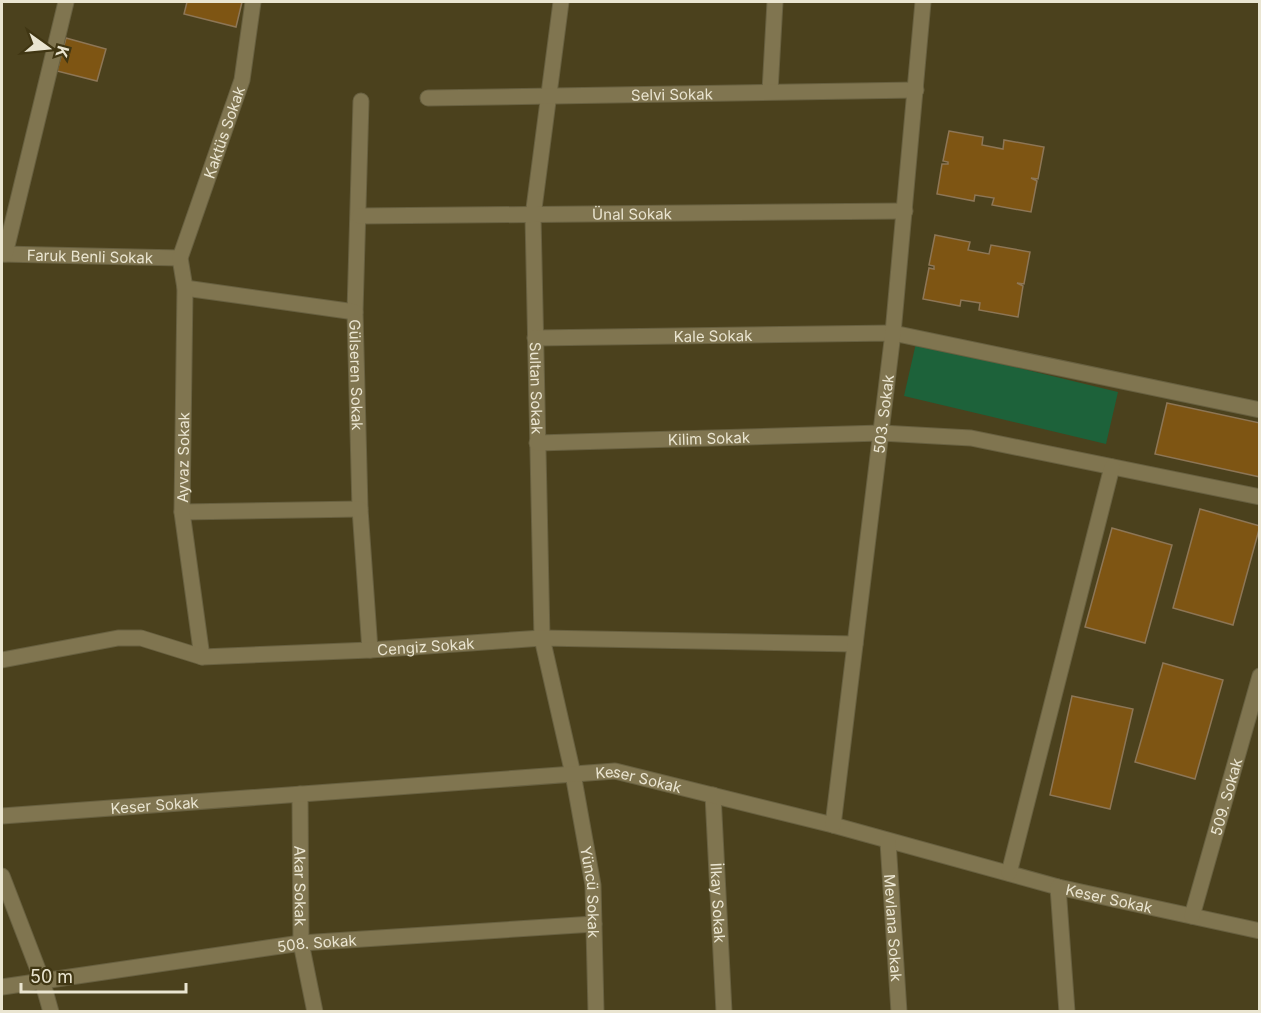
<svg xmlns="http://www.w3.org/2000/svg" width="1261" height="1013" viewBox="0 0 1261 1013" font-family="Inter,sans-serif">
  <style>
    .green { fill: #1d623a }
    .building { fill: #7e5513; stroke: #8d7656; stroke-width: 1.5 }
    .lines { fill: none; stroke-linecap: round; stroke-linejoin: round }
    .street-casing { stroke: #686040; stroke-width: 17 }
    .secondary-casing { stroke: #686040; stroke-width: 17 }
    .street { stroke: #807550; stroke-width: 15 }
    .secondary { stroke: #807550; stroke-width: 15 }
    .labels { text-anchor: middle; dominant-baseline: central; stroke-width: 4.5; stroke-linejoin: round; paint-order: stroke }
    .street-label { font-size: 15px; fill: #eae5d1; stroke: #403613 }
  </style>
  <rect width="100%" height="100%" fill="#4b411d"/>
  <path class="green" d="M916 343 1118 392 1106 444 904 396Z"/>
  <path class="building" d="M187 2H242L236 27 184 14Z
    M66 38 106 49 97 81 57 71Z
    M949 131 983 137 982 145 1003 149 1004 140 1044 147 1038 179 1031 178 1037 181 1031 212 992 205 994 198 975 195 974 201 937 194 942 164H948V162L943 161Z
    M935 235 970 242 968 250 989 254 991 245 1030 252 1024 284 1017 283 1023 286 1018 317 979 310 980 303 961 300 960 306 923 299 929 268 934 269V266L929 265Z
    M1167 403 1260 423V477L1155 454Z
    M1200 509 1260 526 1233 625 1173 608Z
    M1112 528 1172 545 1145 643 1085 627Z
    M1163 663 1223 680 1195 779 1135 762Z
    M1072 696 1133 709 1110 809 1050 795Z"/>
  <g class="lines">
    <g class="street-casing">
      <g id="street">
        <path id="s1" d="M561 2 533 216 542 638 573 774 593 885 596 1012"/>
        <path d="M770 91 775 2"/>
        <path id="s2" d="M428 98 916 90"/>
        <path id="s3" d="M361 101 355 312 360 509 370 650"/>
        <path id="s4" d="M359 216 905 211"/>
        <path id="s5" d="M2 254 180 258"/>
        <path d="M5 254 66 2"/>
        <path d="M185 288 355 312"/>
        <path id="s6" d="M535 338 893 333 1260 410"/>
        <path id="s7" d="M537 443 881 433 971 438 1260 497"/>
        <path d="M182 512 360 509"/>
        <path id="s8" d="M202 657 182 512 185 288 180 258 242 80 253 2"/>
        <path id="s9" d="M2 660 118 638H141L202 657 370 650 542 638 855 644"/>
        <path id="s10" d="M300 794 301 943 315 1012"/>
        <path id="s11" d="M713 795 724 1012"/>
        <path id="s12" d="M2 816 615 771 833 825 1058 887 1260 931"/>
        <path id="s13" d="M888 842 899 1012"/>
        <path d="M1009 873 1112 467"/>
        <path d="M2 876 42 980 51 1012"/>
        <path d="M1058 887 1067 1012"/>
        <path id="s14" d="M1192 916 1260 676"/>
        <path id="s15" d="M2 987 301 943 594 924"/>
      </g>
    </g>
    <g class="secondary-casing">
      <g id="secondary">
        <path id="s16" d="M833 825 893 333 923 2"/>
      </g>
    </g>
    <use href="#street" class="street"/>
    <use href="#secondary" class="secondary"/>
  </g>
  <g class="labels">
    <g class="street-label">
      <text stroke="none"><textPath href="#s2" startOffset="244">Selvi Sokak</textPath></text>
      <text stroke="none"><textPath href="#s8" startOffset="534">Kaktüs Sokak</textPath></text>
      <text stroke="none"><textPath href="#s4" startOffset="273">Ünal Sokak</textPath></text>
      <text stroke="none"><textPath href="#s5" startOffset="88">Faruk Benli Sokak</textPath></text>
      <text stroke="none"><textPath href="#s6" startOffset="178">Kale Sokak</textPath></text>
      <text stroke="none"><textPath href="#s3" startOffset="274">Gülseren Sokak</textPath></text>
      <text stroke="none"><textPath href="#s1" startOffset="388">Sultan Sokak</textPath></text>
      <text stroke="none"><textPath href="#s16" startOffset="414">503. Sokak</textPath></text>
      <text stroke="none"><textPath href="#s7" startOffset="172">Kilim Sokak</textPath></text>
      <text stroke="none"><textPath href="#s8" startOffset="201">Ayvaz Sokak</textPath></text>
      <text stroke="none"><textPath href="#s9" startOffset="429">Cengiz Sokak</textPath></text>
      <text stroke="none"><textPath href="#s12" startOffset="639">Keser Sokak</textPath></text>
      <text stroke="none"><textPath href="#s14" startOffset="124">509. Sokak</textPath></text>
      <text stroke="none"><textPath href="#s12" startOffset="153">Keser Sokak</textPath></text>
      <text stroke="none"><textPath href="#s10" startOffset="92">Akar Sokak</textPath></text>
      <text stroke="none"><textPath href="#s1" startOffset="897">Yüncü Sokak</textPath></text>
      <text stroke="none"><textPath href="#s12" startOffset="1125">Keser Sokak</textPath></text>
      <text stroke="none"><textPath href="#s11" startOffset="108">İlkay Sokak</textPath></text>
      <text stroke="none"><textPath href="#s13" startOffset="86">Mevlana Sokak</textPath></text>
      <text stroke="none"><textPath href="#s15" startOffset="318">508. Sokak</textPath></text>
    </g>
  </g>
  <rect width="1261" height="1013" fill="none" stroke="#eae5d1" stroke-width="6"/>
  <g transform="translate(48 48) rotate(105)" stroke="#403613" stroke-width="4.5" paint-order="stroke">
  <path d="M0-4.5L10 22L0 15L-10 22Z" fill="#eae5d1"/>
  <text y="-9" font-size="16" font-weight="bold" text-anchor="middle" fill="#eae5d1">K</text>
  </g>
  <path d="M21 983v9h165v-9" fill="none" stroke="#eae5d1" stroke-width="3"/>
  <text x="30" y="983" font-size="18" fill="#eae5d1" stroke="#403613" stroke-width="4.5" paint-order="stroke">50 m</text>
</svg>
